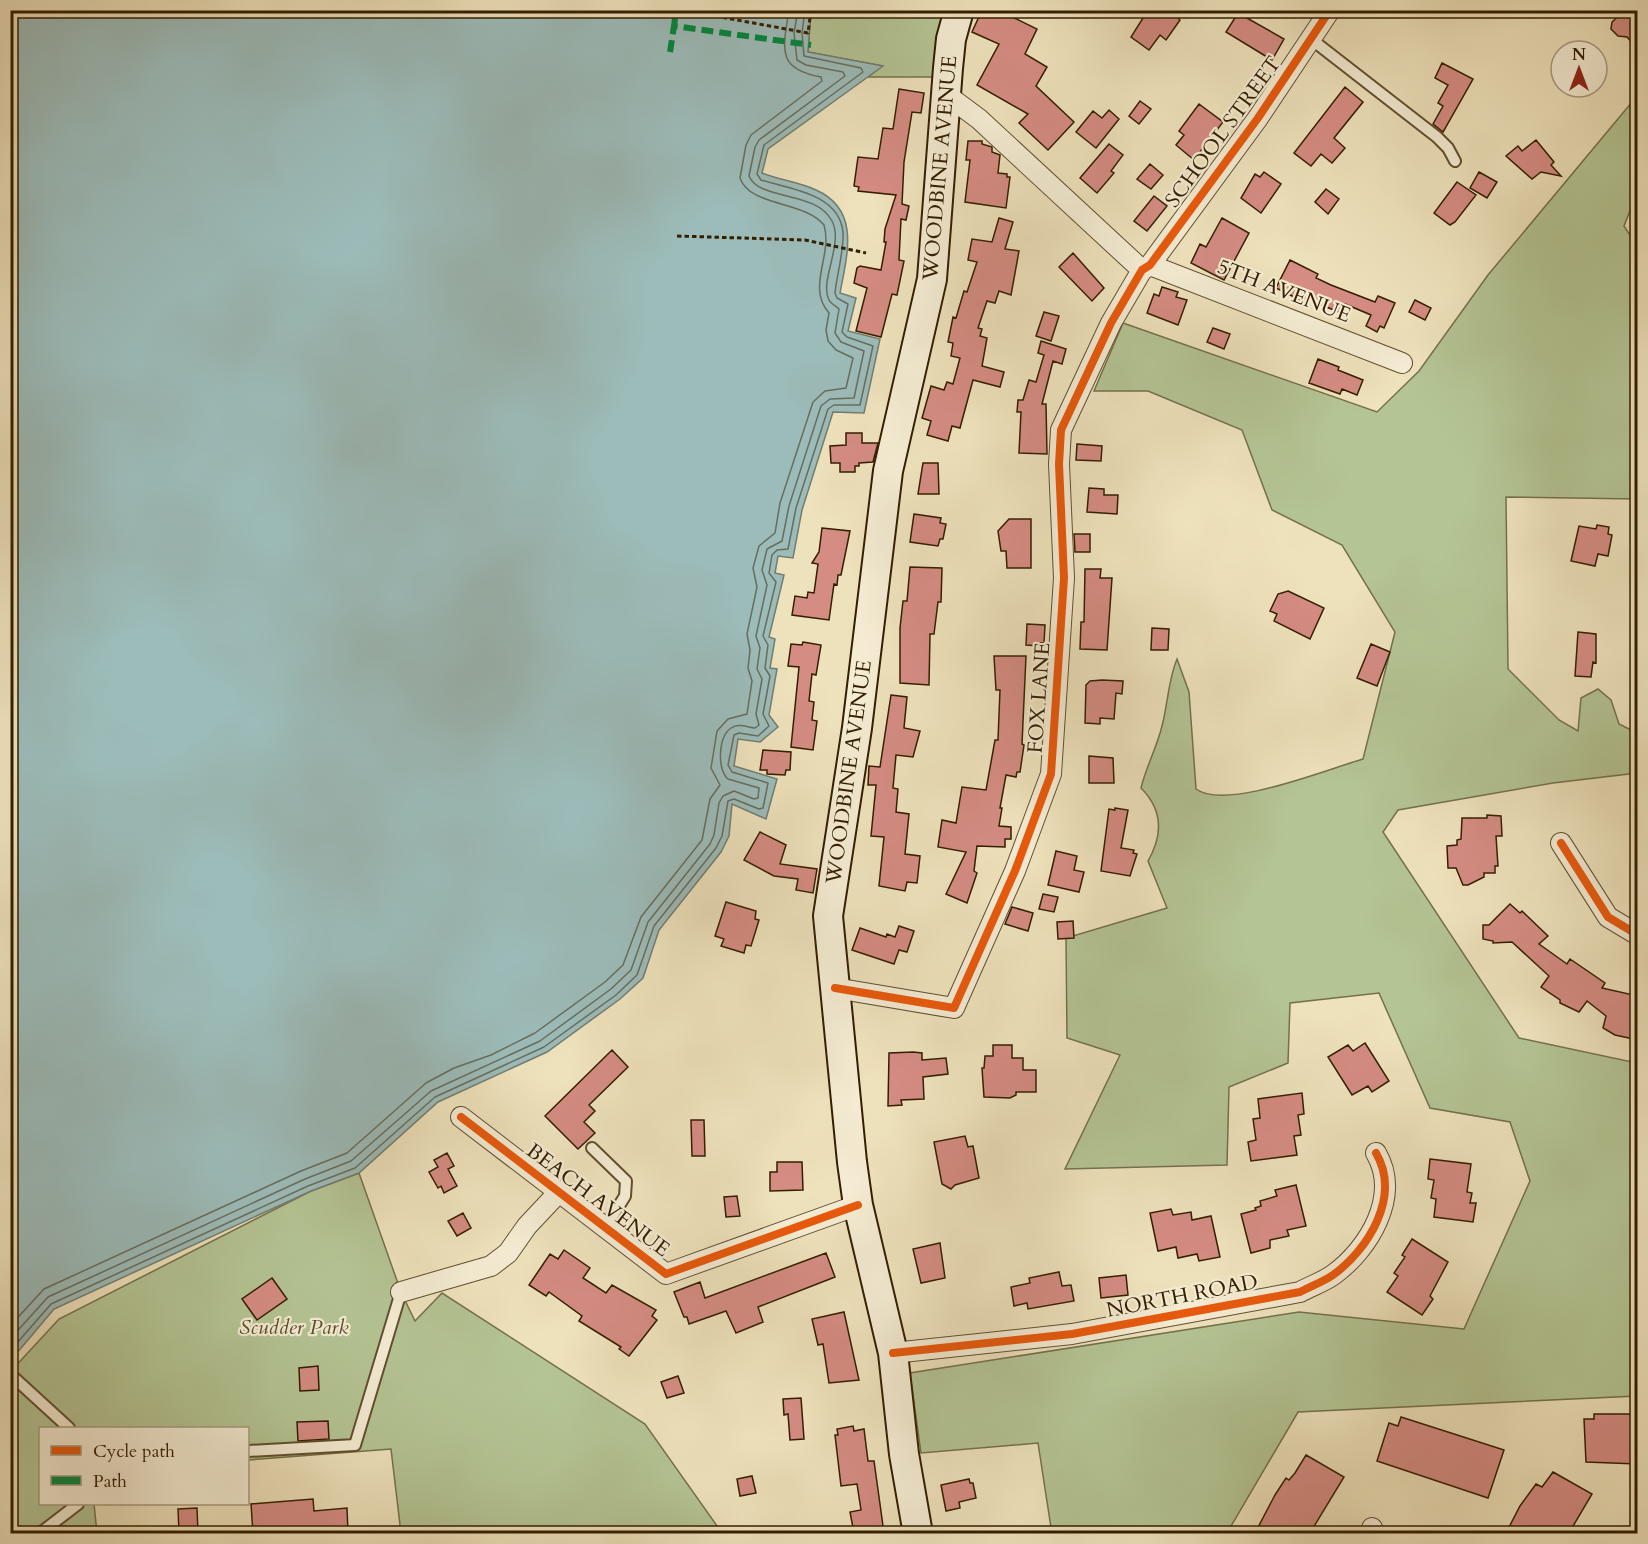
<svg xmlns="http://www.w3.org/2000/svg" width="1648" height="1544" viewBox="0 0 1648 1544" font-family="Cardo,serif">
  <style>
    .green { fill: #b4c494; stroke: #74714a; stroke-width: 1.5 }
    .water { fill: #9cbcba; stroke: #727d70; stroke-width: 1.5 }
    .lines { fill: none; stroke-linecap: round; stroke-linejoin: round }
    .shore { stroke: #686d5d; stroke-width: 1.5 }
    .building { fill: #d58c83; stroke: #331e00; stroke-width: 1.5 }
    .lane-casing { stroke: #624f2f; stroke-width: 14 }
    .street-casing { stroke: #624f2f; stroke-width: 22 }
    .secondary-casing { stroke: #331e00; stroke-width: 32 }
    .path { stroke: #331e00; stroke-width: 3; stroke-dasharray: 4.5 3; stroke-linecap: butt }
    .lane { stroke: #f4ecd3; stroke-width: 10 }
    .street { stroke: #f4ecd3; stroke-width: 20 }
    .secondary { stroke: #f4ecd3; stroke-width: 28 }
    .quiet { stroke: #00873e; stroke-width: 6; stroke-dasharray: 12 6; stroke-linecap: butt }
    .cycleway-casing { stroke: #f4ecd3; stroke-width: 11 }
    .cycleway { stroke: #e8590c; stroke-width: 8 }
    .labels { text-anchor: middle; dominant-baseline: central; stroke-width: 4.5; stroke-linejoin: round; paint-order: stroke }
    .street-label { font-size: 21px; fill: #331e00; stroke: #f4ecd3 }
    .park-label { font-size: 21px; font-style: italic; fill: #5a502c; stroke: #f4ecd3 }
  </style>
  <rect width="100%" height="100%" fill="#eee2bc"/>
  <filter id="stains"><feTurbulence type="fractalNoise" baseFrequency=".00333" numOctaves="4"/><feColorMatrix values="0 0 0 0 .2 0 0 0 0 .09 0 0 0 0 .02 0 0 0 .5 -.17"/></filter>
  <radialGradient id="worn" r=".72"><stop offset=".6" stop-color="#630" stop-opacity="0"/><stop offset="1" stop-color="#630" stop-opacity=".3"/></radialGradient>
  <path class="green" d="M811 11H949L935 77H868L882 66 808 52Z
    M1637 96V193L1624 226 1637 246V499L1506 497 1508 669 1559 720 1578 731 1581 698 1598 689 1611 700 1619 724 1637 733V773L1553 783 1398 810 1383 832 1519 1038 1637 1063V1396L1298 1412 1227 1533 1052 1534 1038 1443 921 1453 910 1373 1299 1312 1464 1329 1530 1181 1510 1122 1430 1108 1379 993 1290 1003 1288 1063 1229 1087 1227 1165 1065 1169 1120 1055 1067 1038 1066 938 1167 908 1148 861C1163 835 1163 810 1141 788 1146 767 1157 747 1162 726 1168 704 1168 680 1177 659L1189 692 1196 789C1225 811 1328 769 1363 759L1395 632 1342 545 1272 510 1242 430 1148 391H1094L1123 323 1377 412 1419 371 1488 275Z
    M359 1173 401 1292 415 1321 442 1293 645 1424 722 1533H401L391 1449 248 1460V1428H40V1504H94L97 1533H11L10 1459 16 1447 11 1444V1371L59 1319 311 1191Z"/>
  <path class="water" d="M11 10 811 11 808 52 883 66 768 149 762 173C779 180 799 182 816 190 861 210 847 255 840 293L856 298 848 331 880 339 864 413 833 412 802 510 793 558 778 556 775 573 784 575 769 637 775 639 770 668 777 669 769 715 778 727 760 742 738 739 734 766 777 779 766 819 732 804 729 836 721 852 659 930 643 978 620 999 547 1052 438 1102 359 1173 311 1191 54 1309 11 1360Z"/>
  <g class="lines">
    <path class="shore" d="M10 1326 44 1289 301 1171 347 1153 426 1083 454 1068 491 1055 535 1033 605 982 623 965 641 917 702 840 710 799 720 785 711 768 717 731 728 719 747 714 752 681 748 668 750 650 747 634 757 587 753 568 759 546 775 533 780 503 813 402 825 391 846 388 853 358 836 350 828 341 826 330 829 313C806 287 833 256 824 225 803 200 750 207 740 178L746 145 751 135 822 81 821 77C776 69 783 49 789 10
      M10 1339 48 1297 305 1179 351 1161 431 1091 540 1041 611 989 631 970 648 922 710 844 714 835 719 803 723 796 734 791 754 799 758 798 759 788 728 779C717 770 718 737 731 728 738 723 747 727 755 728L759 725 756 714 762 679 757 669 760 648 756 636 767 585 762 570 767 549 782 541 789 506 821 406 830 399 854 398 864 351 841 342 835 333 839 309C836 306 831 304 829 300 819 281 844 244 832 221 816 190 759 201 749 176L755 147 759 140 845 76 843 72 806 65 797 60 794 33 798 10
      M10 1351 51 1304 308 1186 355 1168 435 1097 544 1047 616 995 637 975 654 926 716 848 722 836 728 801 734 799 759 809 763 808 768 783 732 772 728 765 734 735 739 733 758 736 769 726 763 714 770 676 765 668 768 645 763 636 776 582 769 573 772 555 777 550 788 549 796 508 828 409 834 405H860L873 346 847 337 842 332 848 304 837 298 835 293C837 273 844 252 843 232 839 194 791 189 761 180L757 174 764 145 863 72 861 68 804 56 802 33 805 10"/>
  </g>
  <path class="building" d="M982 10H998L1037 29 1025 54 1047 67 1036 86 1074 122 1048 150 1019 123 1028 114 977 85 999 44 972 32Z
    M1148 10H1170L1180 20 1166 40 1160 35 1149 50 1131 37Z
    M1625 10H1638V49L1627 37 1618 36 1611 29 1612 22Z
    M1238 13 1284 39 1272 60 1226 32Z
    M1442 63 1473 79 1443 132 1433 124 1443 106 1438 103 1448 85 1435 78Z
    M1345 87 1363 102 1334 138 1345 148 1332 163 1321 154 1311 166 1294 153Z
    M899 89 924 93 921 113 912 112 904 162 902 204 909 206 906 220 901 219 899 260 904 261 897 295 892 294 881 337 856 331 867 288 854 283 857 268 860 266 881 270 886 242H884L885 229 896 195 858 191 859 187 854 186 858 157 878 159 883 128 893 129Z
    M1140 101 1151 109 1139 124 1129 116Z
    M1199 104 1223 122 1194 160 1176 145 1184 135 1179 131Z
    M1109 110 1119 119 1096 148 1076 132 1093 111 1102 118Z
    M1536 140 1554 162 1551 165 1561 176 1541 172 1532 179 1506 156 1518 146 1522 151Z
    M968 141H982V144L992 147V152L1000 155 998 173 1007 174V177H1010L1006 208 965 202 970 160H966Z
    M1109 144 1123 155 1111 171 1114 173 1097 193 1080 178Z
    M1150 164 1163 175 1151 189 1137 179Z
    M1264 172 1281 184 1261 213 1241 198 1255 174 1260 177Z
    M1479 172 1497 182 1487 198 1470 188Z
    M1457 182 1476 195 1455 222 1450 225 1434 213Z
    M1326 189 1339 199 1328 214 1315 202Z
    M1154 196 1167 206 1147 231 1134 221Z
    M999 218 1013 222 1005 249 1019 251 1011 295 999 291 995 303 987 301 978 328 982 329 980 336 987 338 982 366 1004 372 1000 387 973 380 960 428 952 426 948 441 927 435 931 421 922 418 931 386 944 390 947 382 953 384 960 358 951 356 953 343 948 342 953 317 956 318 964 291 967 292 977 262 968 260 972 239 992 242Z
    M1222 218 1249 233 1224 280 1191 263 1200 244 1206 247Z
    M1073 253 1104 288 1092 301 1059 267Z
    M1290 260 1318 274 1316 278 1331 285 1375 302 1378 296 1395 303 1384 328 1380 326 1377 332 1366 326 1371 315 1345 304 1339 312 1306 299 1304 302 1276 288Z
    M1162 287 1178 292 1176 297 1187 300 1178 325 1147 313 1154 294 1159 296Z
    M1415 300 1431 308 1425 320 1409 312Z
    M1044 312 1059 316 1051 341 1036 336Z
    M1213 328 1230 334 1224 349 1207 342Z
    M1041 341 1066 349 1062 364 1053 361 1042 404H1046L1047 454 1019 453 1021 412H1017L1018 400H1023L1029 380 1036 382 1044 355 1038 353Z
    M1318 359 1339 367 1338 370 1363 380 1357 395 1342 389 1340 394 1309 383Z
    M846 433H862V443H878L873 462 859 463V466H855V472H840V463H831L830 446 846 445Z
    M1077 444 1102 446 1101 461 1076 460Z
    M923 463H938L939 494H918Z
    M1089 488 1104 489V495H1118L1117 514 1087 512Z
    M914 514 941 518 940 523 946 524 943 539H940L938 546 910 542Z
    M1009 519H1031V568H1007L1006 551H1001L998 531Z
    M1597 525 1609 527 1608 534 1612 535 1608 556 1598 554 1595 566 1571 561 1579 526 1596 529Z
    M822 528 850 531 841 575H838L837 585 834 584 829 620 792 615 795 596 807 598 808 592 814 593 818 564 812 563 819 552Z
    M1074 534H1090V552H1075Z
    M910 567 942 568 941 602H938L934 634H930L929 685 900 683V628L903 601H907Z
    M1085 569H1101L1100 578H1112L1107 650 1080 649 1081 622H1084Z
    M1288 591 1324 608 1310 639 1274 621 1277 614 1270 611 1278 594Z
    M1027 624 1045 625 1044 643H1040V646L1026 645Z
    M1152 628 1169 629 1168 650H1151Z
    M1578 632 1596 634V663L1593 662 1591 677 1575 676Z
    M803 642 821 645 816 675 812 674 809 701 814 702 812 720 817 721 813 750 791 747 799 667 788 666 791 644 802 645Z
    M1371 644 1390 652 1377 686 1357 678Z
    M994 656H1026L1022 744 1024 745 1020 772H1017L1016 777 1006 775 1000 808H1002L999 826 1011 827V839H1005V847L977 846 974 871 977 873 967 903 946 894 966 852 938 847 942 820 956 823 962 787 986 790 995 740H998L1000 690H996Z
    M1102 680 1123 681 1122 694 1116 693 1114 719 1100 718V724L1085 723 1086 685 1090 681Z
    M891 695 907 697 904 728 920 731 913 757 896 755 893 788 898 789 896 812 909 814 905 854 920 856 917 883 907 882 905 891 879 886 884 837 871 836 876 785H868L869 766 880 767Z
    M763 750 791 752 790 770H786L785 775 767 774V770H760Z
    M1089 756 1113 758 1114 783H1089Z
    M1115 808 1128 810 1121 848 1134 850 1133 853 1137 854 1130 876 1101 871 1109 809 1115 810Z
    M1487 815 1501 816 1502 836H1496L1498 866H1495V873H1484V877L1468 885H1463L1456 868H1448L1447 846 1457 845V840L1461 839 1462 818H1487Z
    M760 832 786 845 780 864 817 869 813 893 796 890 798 879 774 876 744 860Z
    M1056 851 1077 856 1074 870 1084 872 1079 892 1048 885Z
    M1043 894 1058 897 1054 912 1039 909Z
    M726 902 756 911 755 919 759 920 751 946 746 945 744 953 721 946 724 939 715 936Z
    M1510 904 1520 913 1522 911 1548 936 1539 944 1567 964 1570 959 1605 983 1602 988 1638 996V1040L1615 1035 1603 1028 1606 1016 1587 1001 1579 1012 1560 1003V1000L1541 987 1549 976 1512 942 1493 943V941L1483 939V925H1489Z
    M1012 907 1033 913 1028 931 1005 924Z
    M1073 921 1074 938 1058 939 1057 922Z
    M899 926 914 931 907 952 899 950 894 964 852 950 860 928 886 937 887 934 895 937Z
    M1365 1043 1389 1081 1372 1092 1368 1086 1352 1095 1328 1057 1348 1045 1353 1051Z
    M993 1045H1012V1058H1023V1070H1036V1092H1016V1095L1010 1098 984 1097 982 1068H984L985 1056H993Z
    M612 1050 628 1067 589 1105 595 1111 584 1122 595 1133 578 1149 545 1116Z
    M913 1052 922 1053V1060L946 1058 948 1074 923 1077 924 1099 901 1100 902 1105 888 1106 889 1053Z
    M1302 1093 1304 1114 1298 1115 1301 1135 1294 1136 1297 1155 1251 1161 1248 1142 1256 1140 1253 1119 1260 1118 1258 1099Z
    M691 1120H704L705 1156H692Z
    M965 1136 968 1147 973 1146 979 1178 955 1185 951 1189 942 1184 934 1142Z
    M447 1153 454 1166 448 1169 457 1186 444 1193 441 1186 438 1188 429 1172 438 1167 434 1160Z
    M1430 1159 1471 1164 1467 1192 1472 1193 1470 1203H1476L1473 1222 1434 1217 1436 1199 1431 1198 1434 1180 1428 1179Z
    M777 1162H802L803 1190 770 1191V1172H777Z
    M1296 1185 1306 1226 1287 1230 1289 1236 1270 1240V1248L1251 1253 1241 1214 1256 1210 1255 1208 1261 1206 1260 1201 1277 1196 1275 1190Z
    M737 1196 740 1216 726 1217 724 1197Z
    M1171 1209 1173 1215 1191 1212 1192 1220 1211 1216 1220 1257 1199 1261 1197 1254 1178 1258 1176 1247 1158 1251 1150 1213Z
    M463 1213 471 1228 457 1236 448 1221Z
    M1412 1239 1448 1262 1430 1296 1433 1299 1422 1315 1387 1292 1398 1276 1394 1273 1405 1257 1402 1255Z
    M940 1243 945 1278 921 1283 913 1249Z
    M564 1250 590 1268 583 1278 606 1293 612 1285 656 1310 652 1316 657 1320 629 1356 619 1349 621 1347 579 1321 582 1316 549 1292 546 1296 529 1285 550 1254 558 1259Z
    M826 1253 835 1277 758 1307 763 1322 736 1333 726 1311 689 1324 687 1317H684L674 1292 700 1282 705 1298Z
    M1059 1272 1062 1286 1071 1285 1074 1301 1028 1309 1027 1303 1014 1306 1011 1287 1030 1283 1029 1278Z
    M1126 1275 1128 1295 1101 1298 1099 1278Z
    M272 1278 287 1299 257 1320 242 1299Z
    M844 1312 859 1380 829 1383 823 1344 818 1345 812 1319Z
    M318 1366 319 1390 300 1391 299 1368Z
    M678 1376 684 1393 667 1398 661 1382Z
    M801 1398 804 1439 790 1440 788 1414 784 1415 783 1399Z
    M1594 1414H1638V1464L1586 1462 1584 1419H1594Z
    M1401 1417 1504 1450 1488 1498 1377 1461 1389 1423 1398 1426Z
    M328 1421 329 1439 298 1441 297 1422Z
    M853 1426 854 1431 864 1429 868 1461H874L884 1533H854L850 1512 861 1510 857 1484 841 1486 835 1435H838L837 1429Z
    M1306 1455 1344 1477 1310 1533H1255L1275 1495 1286 1478 1289 1480 1295 1473Z
    M1553 1472 1592 1494 1569 1533H1506L1520 1506 1536 1484 1542 1487Z
    M752 1476 756 1493 740 1496 737 1479Z
    M969 1479 970 1483H973L976 1498 959 1502 960 1508 946 1511 941 1485Z
    M313 1499 314 1511 347 1508 348 1533H253L251 1504Z
    M197 1508 198 1533H179L178 1509Z"/>
  <g class="lines">
    <g class="lane-casing">
      <path id="lane" d="M1311 39 1437 137 1448 148 1455 161
        M592 1148 626 1181 625 1196 605 1228
        M10 1374 69 1428
        M248 1451 355 1445 401 1292
        M39 1534 78 1504"/>
    </g>
    <g class="street-casing">
      <path id="street" d="M948 96 979 119 1142 270
        M1150 265 1402 363
        M1561 843 1608 917 1638 935
        M835 988 954 1008 1015 871 1051 774 1064 578 1059 464 1061 430 1111 323 1142 270 1150 265 1258 118 1330 10
        M461 1117 666 1274 858 1205
        M401 1292 491 1266 508 1253 527 1226 558 1193
        M893 1353 1072 1334 1300 1292C1311 1286 1323 1282 1333 1275 1369 1249 1401 1196 1376 1153
        M1371 1534 1372 1528"/>
    </g>
    <g class="secondary-casing">
      <path id="secondary" d="M918 1534 904 1454 893 1353 858 1205 852 1162 828 916 857 728 888 471 932 279 948 68 951 39 959 10"/>
    </g>
    <path class="path" d="M693 12 808 33 811 10
      M677 236 805 240 866 253"/>
    <use href="#lane" class="lane"/>
    <use href="#street" class="street"/>
    <use href="#secondary" class="secondary"/>
    <path class="quiet" d="M674 26 676 10
      M670 52 674 26 811 45"/>
    <g class="cycleway-casing">
      <path id="cycleway" d="M1561 843 1608 917 1638 935
        M835 988 954 1008 1015 871 1051 774 1064 578 1059 464 1061 430 1111 323 1142 270 1150 265 1258 118 1330 10
        M461 1117 666 1274 858 1205
        M893 1353 1072 1334 1300 1292C1311 1286 1323 1282 1333 1275 1369 1249 1401 1196 1376 1153"/>
    </g>
    <use href="#cycleway" class="cycleway"/>
  </g>
  <g class="labels">
    <g class="street-label">
      <text transform="translate(1223 132) rotate(-54)">SCHOOL STREET</text>
      <text transform="translate(940 168) rotate(-85)">WOODBINE AVENUE</text>
      <text transform="translate(1284 291) rotate(21)">5TH AVENUE</text>
      <text transform="translate(1039 698) rotate(-86)">FOX LANE</text>
      <text transform="translate(849 772) rotate(-82)">WOODBINE AVENUE</text>
      <text transform="translate(598 1200) rotate(37)">BEACH AVENUE</text>
      <text transform="translate(1182 1296) rotate(-11)">NORTH ROAD</text>
    </g>
    <g class="park-label">
      <text x="294" y="1327">Scudder Park</text>
    </g>
  </g>
  <rect width="1648" height="1544" fill="none" stroke="#eee2bc" stroke-width="36"/>
  <rect x="12" y="12" width="1624" height="1520" fill="none" stroke="#331e00" stroke-width="3"/>
  <rect x="18" y="18" width="1612" height="1508" fill="none" stroke="#331e00" stroke-width="1.5"/>
  <rect x="39" y="1427" width="210" height="78" fill="#f4ecd3" stroke="#a79a7f" stroke-width="1.5"/>
  <rect x="51" y="1446" width="30" height="9" fill="#e8590c" stroke="#a79a7f" stroke-width="1.5"/>
  <text x="93" y="1457" font-size="18" fill="#331e00">Cycle path</text>
  <rect x="51" y="1476" width="30" height="9" fill="#00873e" stroke="#a79a7f" stroke-width="1.5"/>
  <text x="93" y="1487" font-size="18" fill="#331e00">Path</text>
  <g transform="translate(1579 69)"><circle r="28" fill="#f4ecd3" stroke="#a79a7f" stroke-width="1.5"/>
  <path d="M0-4.5L10 22L0 15L-10 22Z" fill="#8f2418"/>
  <text y="-9" font-size="16" font-weight="bold" text-anchor="middle" fill="#331e00">N</text>
  </g>
  <rect width="100%" height="100%" filter="url(#stains)"/>
  <rect width="100%" height="100%" fill="url(#worn)"/>
</svg>
